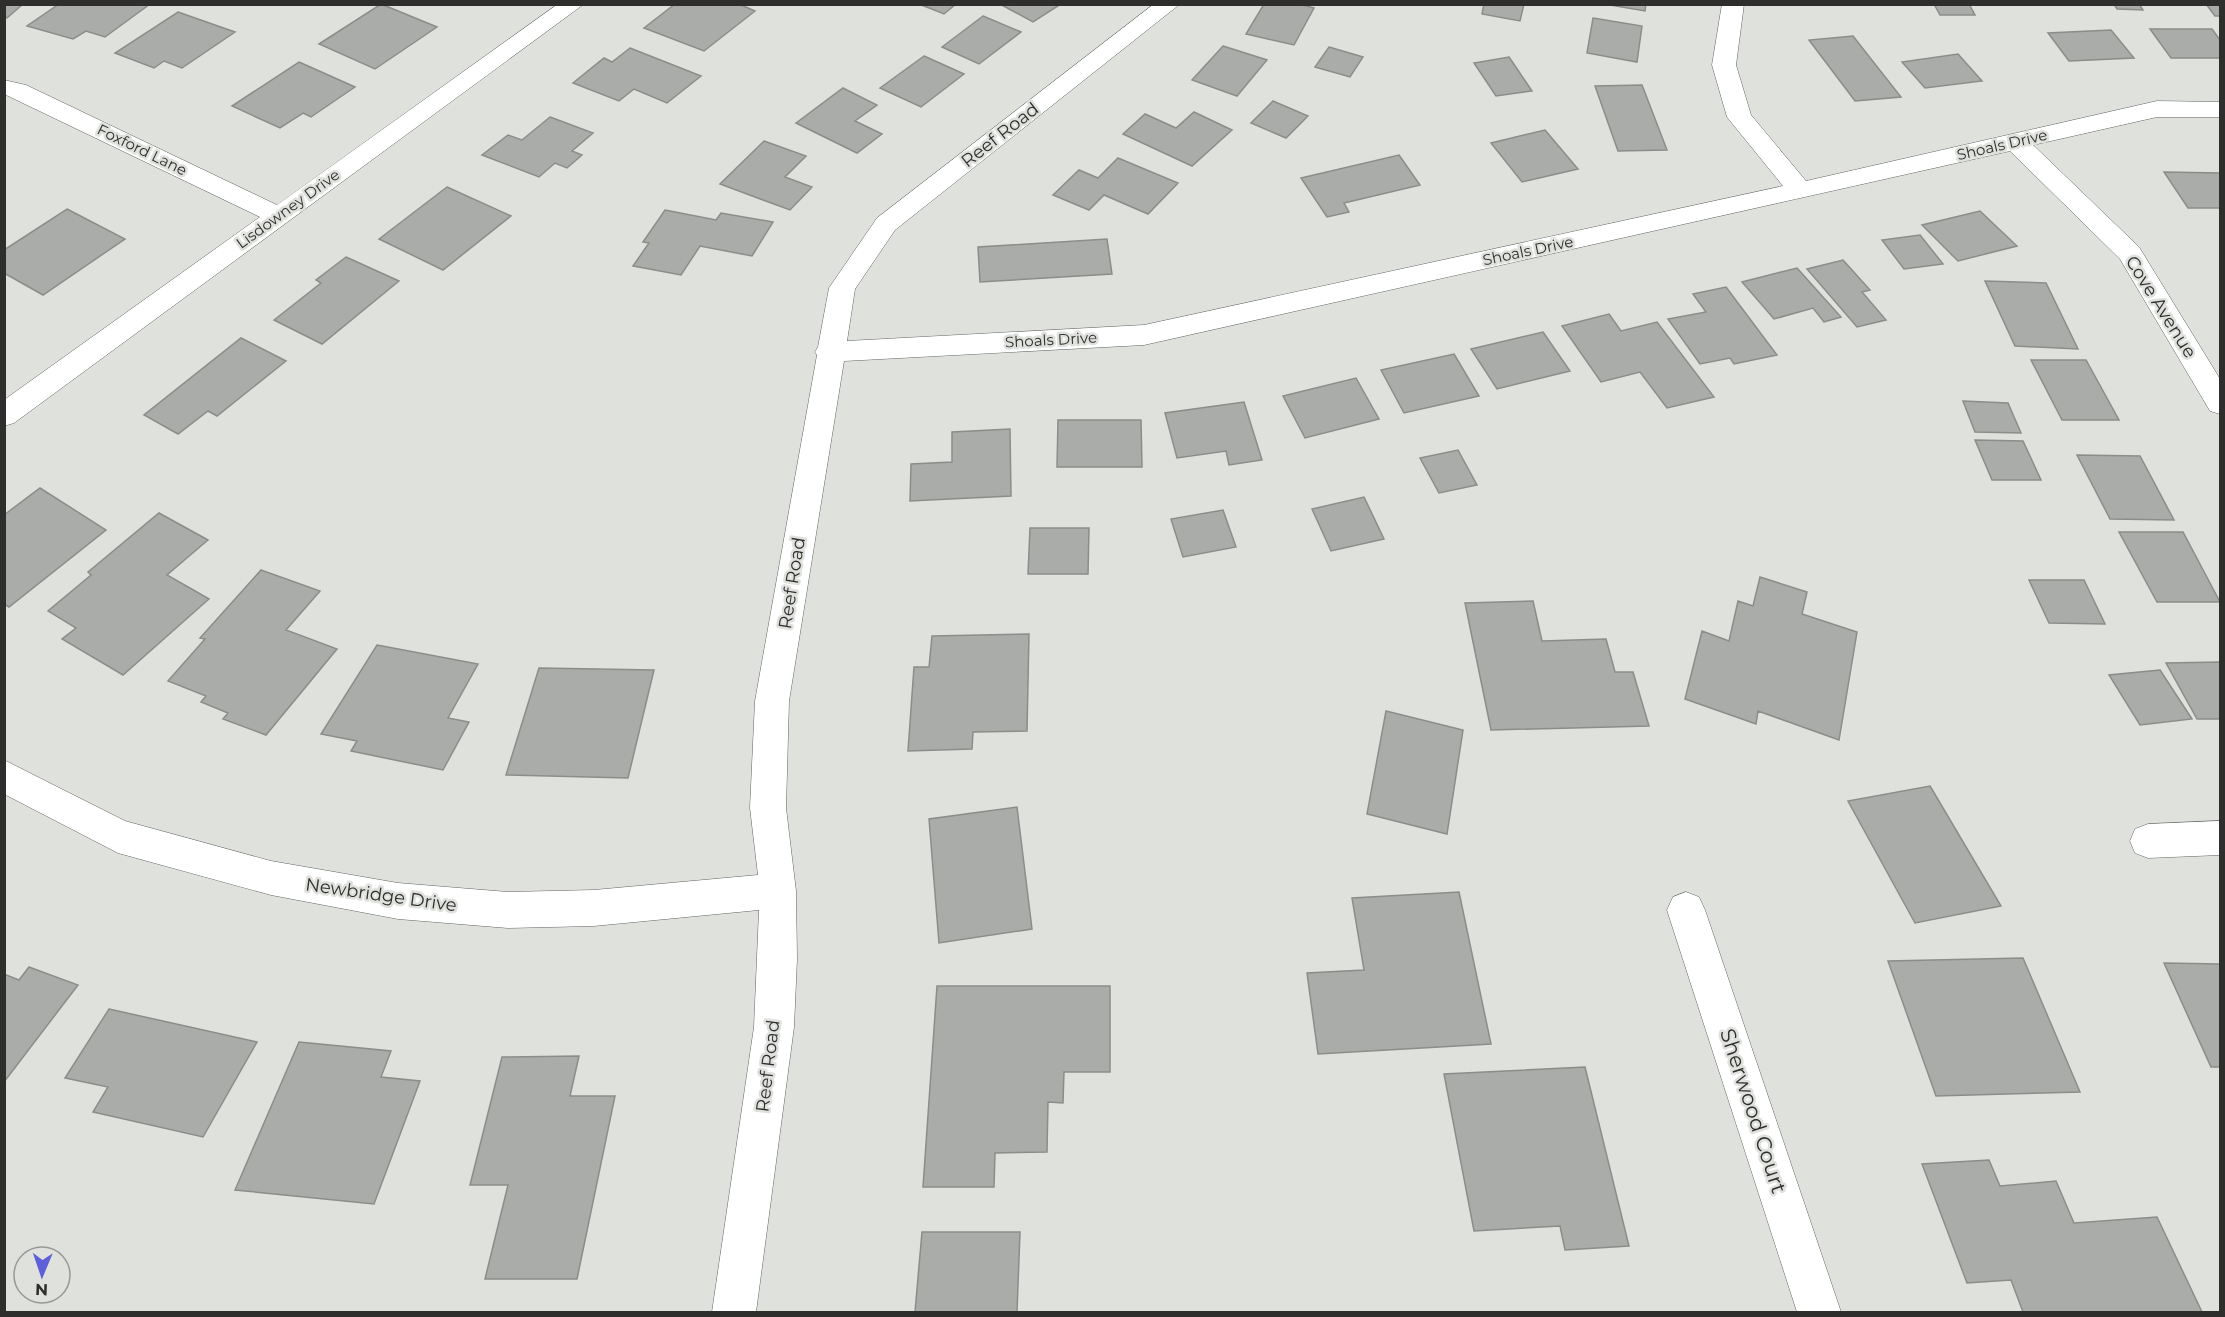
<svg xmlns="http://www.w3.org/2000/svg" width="2225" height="1317" font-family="Montserrat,sans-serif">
<rect width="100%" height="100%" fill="#dfe1dd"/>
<!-- building -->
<path fill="#aaaca9" stroke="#8c8d8a" stroke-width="1.5" d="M4,4H23L7,18L4,17Z
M59,4H150L105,37L86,31L73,39L27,26Z
M381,4L437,27L375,69L319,44Z
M675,4H739L755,11L704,51L644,28Z
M919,4H956L944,14Z
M1000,4H1061L1033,22Z
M1264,4H1299L1314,8L1294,45L1246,34Z
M1484,4H1524L1520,21L1482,14Z
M1604,4H1646L1645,11Z
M1934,4H1969L1975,15H1940Z
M2114,4H2139L2143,10L2117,9Z
M2206,4H2220V16H2215Z
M178,12L235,32L182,68L164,61L154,68L115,53Z
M983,16L1021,32L979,64L942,47Z
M1593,18L1642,26L1637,62L1587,53Z
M2150,29H2212L2220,40V58H2171Z
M2111,30L2134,58L2069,61L2048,33Z
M1853,36L1901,97L1855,101L1809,40Z
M1223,46L1267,60L1237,96L1192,80Z
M1329,47L1363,57L1350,77L1315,67Z
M630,48L701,76L667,103L634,89L619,101L573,83L604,58L612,62Z
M1958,54L1982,81L1925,88L1902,62Z
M924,56L964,74L921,107L880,88Z
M1509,57L1532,91L1496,96L1474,63Z
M299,62L355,87L311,117L303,113L280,128L232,106Z
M1642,85L1667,150L1618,151L1595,86Z
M843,88L877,105L855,121L882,134L857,153L796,123Z
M1273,101L1308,116L1286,138L1251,123Z
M1194,112L1232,130L1192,166L1123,134L1145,114L1176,128Z
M550,117L593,133L572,151L582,155L567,168L555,163L539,177L482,155L508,135L522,140Z
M1545,130L1578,169L1522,182L1491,143Z
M764,141L806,156L785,177L812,187L790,210L720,184Z
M1399,155L1420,185L1344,203L1349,212L1327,217L1301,178Z
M1118,158L1178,183L1148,214L1104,195L1089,210L1053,195L1079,170L1098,178Z
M2164,172L2220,173V208H2188Z
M447,187L511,216L443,270L379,239Z
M67,209L125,239L43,295L4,273V250Z
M665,210L716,220L721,213L773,222L752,256L700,246L681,275L633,266L649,243L643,242Z
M1980,211L2017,246L1958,261L1922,225Z
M1920,235L1943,264L1904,269L1882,240Z
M1107,239L1112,274L980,282L978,247Z
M346,257L399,281L322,344L274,320L321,283L316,280Z
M1843,260L1870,290L1862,292L1886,320L1857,327L1807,269Z
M1797,268L1841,317L1824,322L1813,308L1774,319L1742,282Z
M1985,281L2046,283L2078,349L2015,346Z
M1726,287L1777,355L1734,364L1730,358L1700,364L1668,319L1706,312L1693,294Z
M1609,314L1621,331L1657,322L1714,397L1667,408L1640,372L1601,382L1562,326Z
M1543,332L1570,371L1497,389L1471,349Z
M241,338L286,361L217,416L208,411L178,434L144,415Z
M1454,354L1479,396L1404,413L1381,370Z
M2031,360H2086L2119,420H2062Z
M1356,378L1379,419L1305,438L1283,396Z
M1963,401L2008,403L2021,433L1975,432Z
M1244,402L1262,460L1229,465L1226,451L1177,458L1165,413Z
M1058,420H1141L1142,467H1057Z
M1010,429L1011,496L910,501L911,464L952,462V432Z
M1975,440L2023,441L2041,480H1992Z
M1458,450L1477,485L1439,493L1420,458Z
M2077,455L2140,456L2174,520L2110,519Z
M40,488L106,530L9,607L4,604V515Z
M1364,497L1384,539L1331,551L1312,509Z
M1223,510L1236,547L1183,557L1171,519Z
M159,513L208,540L167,575L209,599L123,675L62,639L76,628L48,611L91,575L88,572Z
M1030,528H1089L1088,574H1028Z
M2119,532H2183L2220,602H2157Z
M261,570L320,591L286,630L337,649L266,735L223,719L228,713L201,702L206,696L168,681L205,639L200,638Z
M1760,577L1807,592L1802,614L1857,632L1839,740L1758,711L1756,724L1685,699L1702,631L1729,641L1738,601L1753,606Z
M2029,580H2084L2105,624L2049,623Z
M1533,601L1542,641L1606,639L1615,672H1633L1649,726L1491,730L1465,603Z
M1029,634L1027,731L973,732L972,749L908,751L914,667H929L932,636Z
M377,645L478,664L448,718L469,722L443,770L351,751L357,741L321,734Z
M2220,662V719H2197L2166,663Z
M539,668L654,670L628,778L506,775Z
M2160,670L2192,719L2140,725L2109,675Z
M1386,711L1463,730L1447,834L1367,814Z
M1930,786L2001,906L1915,923L1848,801Z
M1017,807L1032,929L939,943L929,819Z
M1459,892L1491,1044L1318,1054L1307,973L1364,970L1352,898Z
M2023,958L2080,1092L1936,1096L1888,961Z
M2164,963L2220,964V1067H2211Z
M29,967L78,985L4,1082V974L19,980Z
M937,986H1110V1072H1064L1063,1103L1048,1102L1047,1152L995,1153L994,1187H923Z
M109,1009L257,1042L203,1137L93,1112L108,1087L65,1078Z
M299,1042L391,1051L381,1077L420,1081L374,1204L235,1190Z
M579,1056L570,1096H615L577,1279H485L508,1185H470L502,1057Z
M1585,1067L1629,1246L1565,1250L1560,1226L1474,1231L1444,1074Z
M1989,1160L2000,1186L2056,1181L2074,1223L2157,1217L2202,1312H2023L2011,1280L1967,1283L1922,1164Z
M922,1232H1020L1017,1312H915Z"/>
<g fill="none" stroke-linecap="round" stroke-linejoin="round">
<!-- minor casing -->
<g stroke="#636561" stroke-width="1">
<path id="minor" d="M558,4H584L14,423L4,426V400L260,217L4,94V80L26,85L277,205Z
M1154,4H1180L895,230L855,289L847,341L1144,325L1783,186L1727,117L1712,65L1722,4H1744L1736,65L1751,115L1806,181L2157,101L2220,102V117H2157L2033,145L2139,247L2220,379V414L2210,411L2120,259L2010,151L1144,345L844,361L789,701L786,808L796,891L797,959L794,1027L756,1312H712L754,1027L759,910L594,926L508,928L398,919L271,895L118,853L4,794V760L125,821L271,861L398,883L508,892L594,890L758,875L750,808L755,701L817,355L815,352L818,347L829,288L877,218Z
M2220,821V855L2148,858L2135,853L2130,841L2135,829L2148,824Z
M1686,892L1699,897L1705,910L1841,1312H1797L1667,910L1673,897Z"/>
</g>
<!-- minor -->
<use href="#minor" fill="#fff" fill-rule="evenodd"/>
</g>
<g text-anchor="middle" stroke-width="5" stroke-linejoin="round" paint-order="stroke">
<!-- far-street labels -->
<g font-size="15" fill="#2e2e2d" stroke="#dfe1dd">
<text transform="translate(2002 145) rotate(-13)" y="5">Shoals Drive</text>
<text transform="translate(142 150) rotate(26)" y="5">Foxford Lane</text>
<text transform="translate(288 209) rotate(-36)" y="5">Lisdowney Drive</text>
<text transform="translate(1528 251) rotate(-12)" y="5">Shoals Drive</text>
<text transform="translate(1051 340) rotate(-3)" y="5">Shoals Drive</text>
</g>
<!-- street labels -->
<g font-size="18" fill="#2e2e2d" stroke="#dfe1dd">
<text transform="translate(1000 135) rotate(-38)" y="6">Reef Road</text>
<text transform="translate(2161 307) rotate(58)" y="6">Cove Avenue</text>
<text transform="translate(792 583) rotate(-81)" y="6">Reef Road</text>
<text transform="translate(381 895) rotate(8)" y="6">Newbridge Drive</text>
<text transform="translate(768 1066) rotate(-83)" y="6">Reef Road</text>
</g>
<!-- near-street labels -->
<g font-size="21" fill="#2e2e2d" stroke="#dfe1dd">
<text transform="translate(1753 1111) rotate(72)" y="7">Sherwood Court</text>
</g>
</g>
<!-- border -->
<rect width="2225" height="1317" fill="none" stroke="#2e2e2d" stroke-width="12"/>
<!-- north arrow -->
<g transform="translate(42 1275) rotate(182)"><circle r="28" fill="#dfe1dd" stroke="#989997" stroke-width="1.5"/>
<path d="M0-4.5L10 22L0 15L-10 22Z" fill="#5e60d8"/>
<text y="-9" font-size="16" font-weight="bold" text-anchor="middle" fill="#2e2e2d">N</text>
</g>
</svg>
